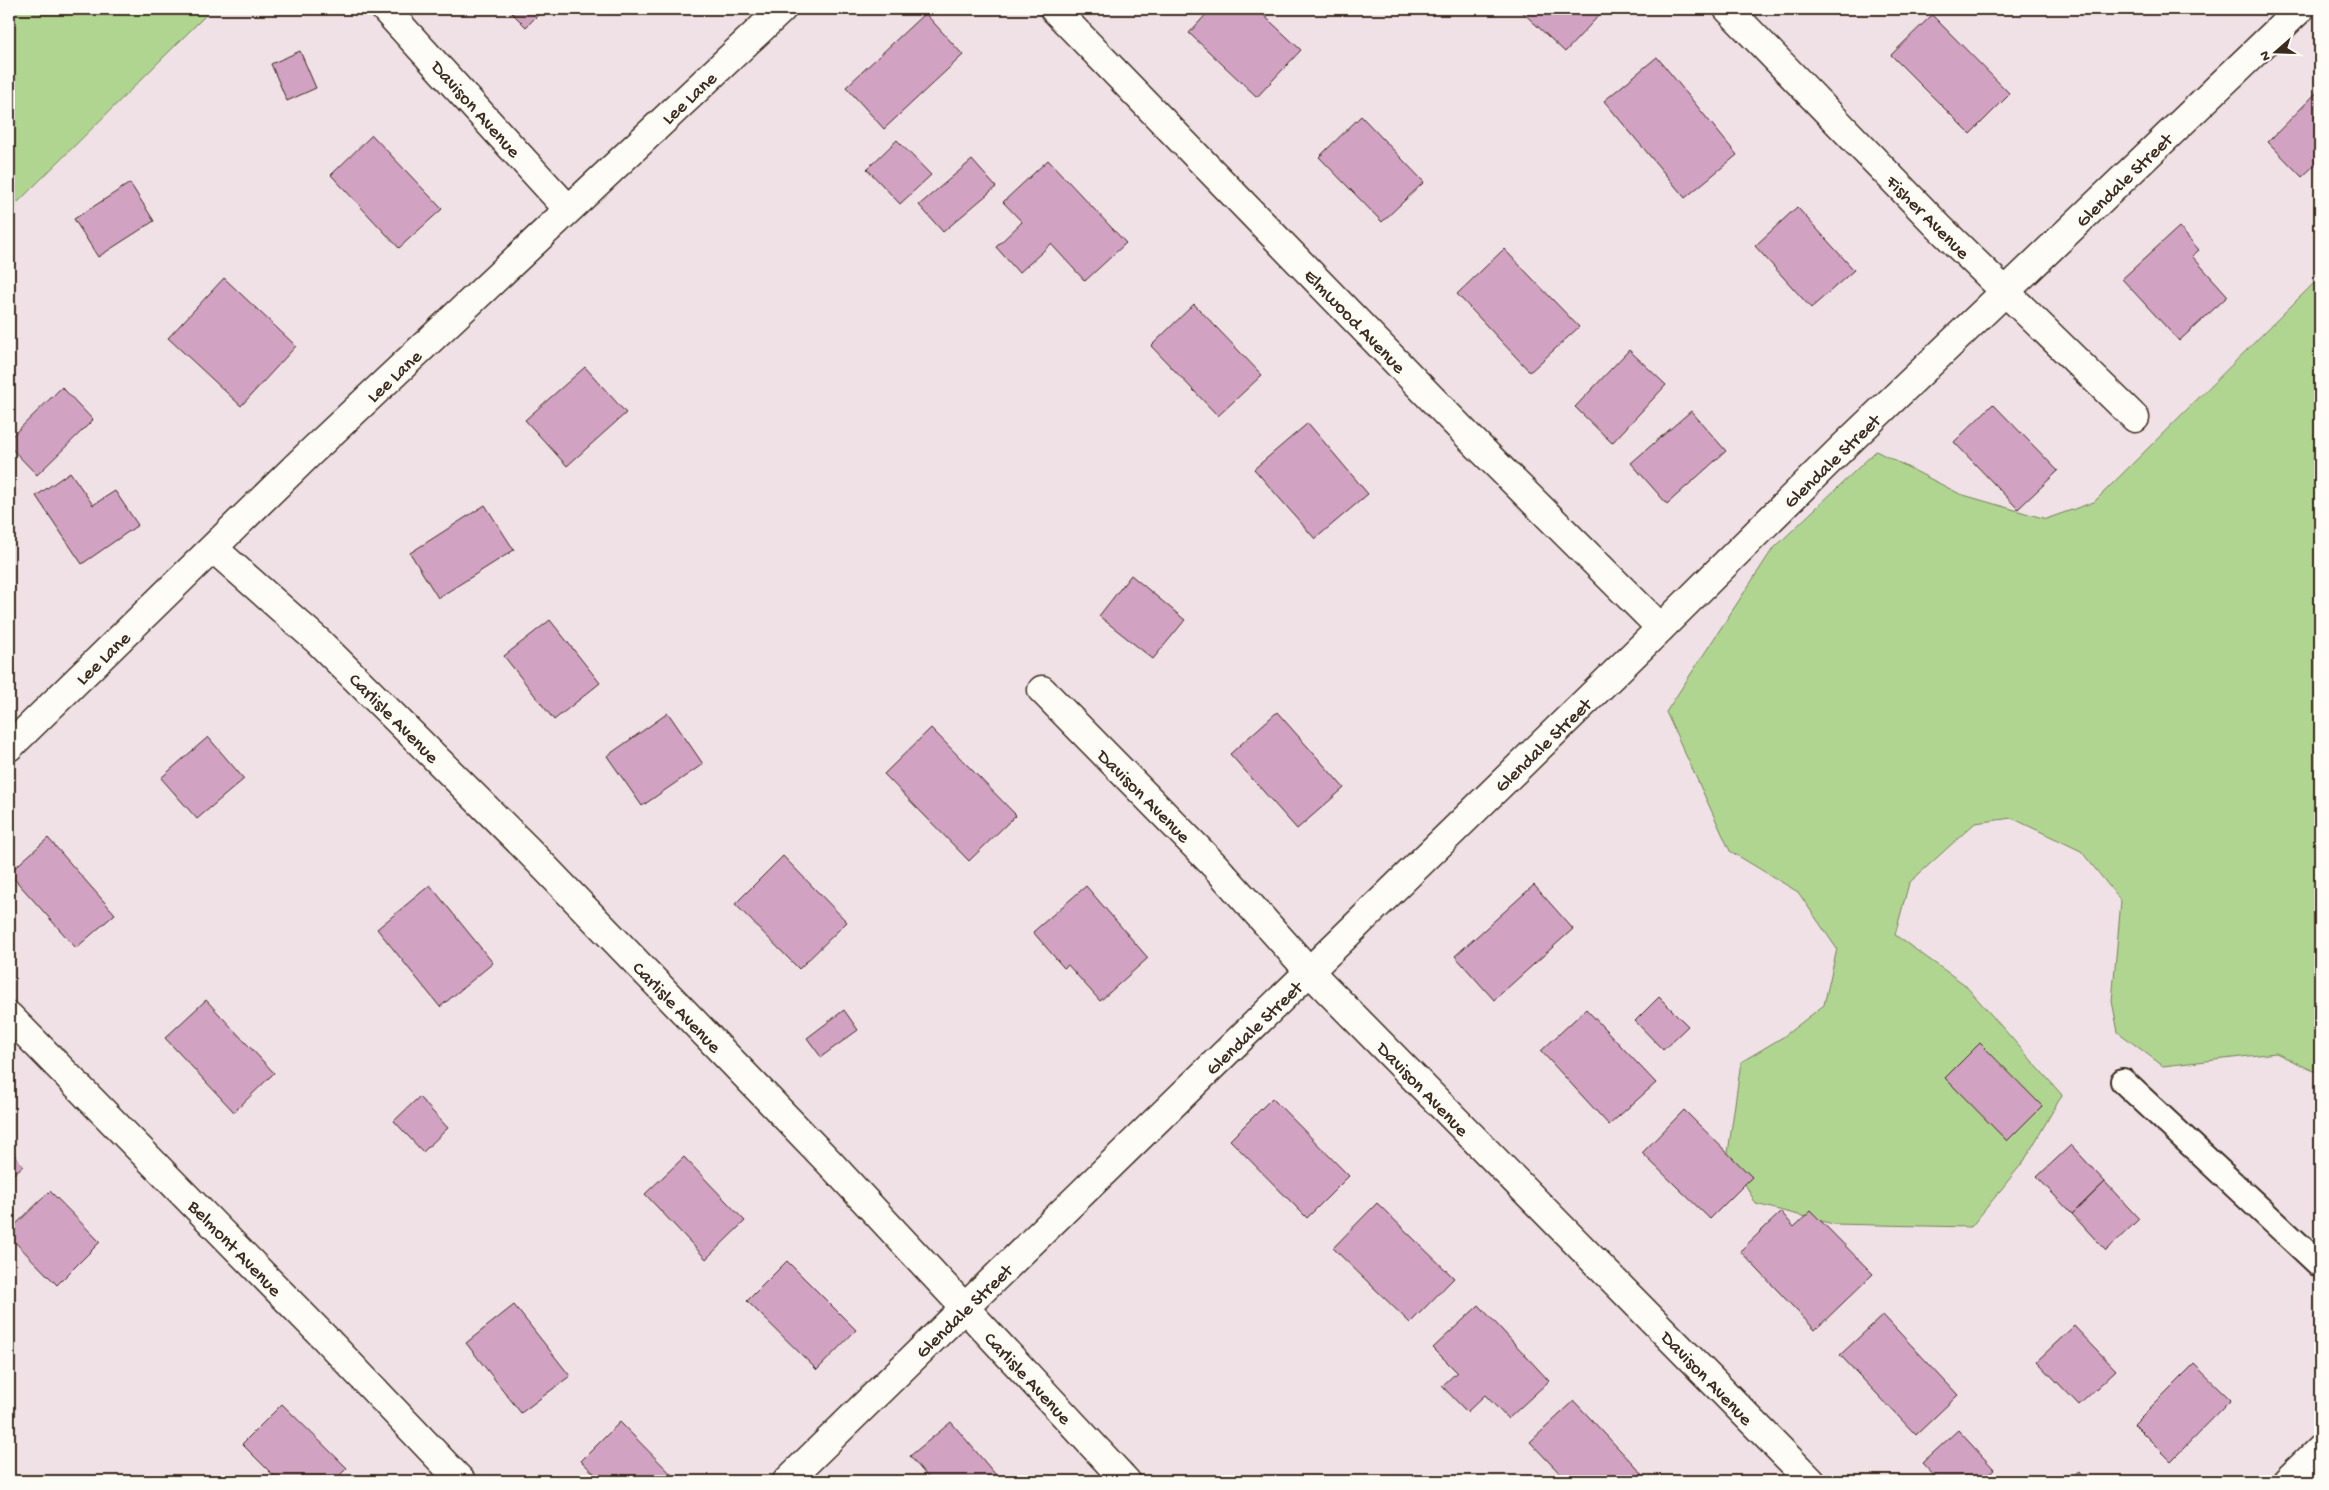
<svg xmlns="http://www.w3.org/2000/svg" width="2329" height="1490" font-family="'Gochi Hand',sans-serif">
<rect width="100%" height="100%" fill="#f0e1e7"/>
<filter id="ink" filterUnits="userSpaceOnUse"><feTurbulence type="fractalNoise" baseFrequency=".02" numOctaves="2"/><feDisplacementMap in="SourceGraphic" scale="10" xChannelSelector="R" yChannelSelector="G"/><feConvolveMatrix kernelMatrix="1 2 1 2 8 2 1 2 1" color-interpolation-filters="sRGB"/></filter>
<g filter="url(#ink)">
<!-- green -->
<path fill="#b0d591" stroke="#768058" d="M9,9H212L9,211Z
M2313,284L2320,288V1074L2276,1053L2163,1066L2118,1032L2112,1001L2121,901L2081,851L2012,818L1975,823L1909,883L1895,935L1964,984L2062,1095L2024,1161L1971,1227L1833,1224L1756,1204L1728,1153L1741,1062L1783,1037L1824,1005L1837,949L1798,892L1730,851L1666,712L1772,550L1876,451L1960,494L2046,519L2094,502Z"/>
<!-- building -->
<path fill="#d1a2c1" stroke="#3b2a1e" d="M508,9H544L526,27Z
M1211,9H1257L1301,50L1257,97L1189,33Z
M1519,9H1601L1603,11L1565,52Z
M925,13L963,55L884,129L846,87Z
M1932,15L2010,94L1970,134L1891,55Z
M300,51L316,88L287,101L271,64Z
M1657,57L1737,155L1685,198L1604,101Z
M2320,89V160L2302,177L2268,142Z
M1361,116L1424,182L1382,222L1319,157Z
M372,135L442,209L399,248L331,175Z
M897,140L931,175L900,204L867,169Z
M972,160L996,187L943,232L919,205Z
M1048,160L1126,243L1085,281L1051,244L1019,273L996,247L1022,222L1003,202Z
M130,183L154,221L98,257L74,219Z
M1797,207L1854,270L1811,308L1755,246Z
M2179,227L2199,250L2192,256L2228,296L2179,341L2122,279Z
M1504,249L1579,327L1530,372L1457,294Z
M224,278L296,346L241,406L168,338Z
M1194,304L1262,375L1218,416L1151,346Z
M1629,350L1666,385L1612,443L1575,407Z
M585,367L626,413L567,466L525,420Z
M62,387L93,420L37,475L9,446V439Z
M1993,404L2058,471L2018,509L1954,442Z
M1691,411L1726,451L1667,504L1631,463Z
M1308,423L1368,494L1315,539L1254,469Z
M70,472L93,505L115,491L138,525L82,564L36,496Z
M485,505L514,550L438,598L410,553Z
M1131,575L1185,620L1153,659L1099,616Z
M550,620L600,683L554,720L504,656Z
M1277,712L1344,788L1297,829L1230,754Z
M668,713L703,764L642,806L607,756Z
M931,728L1016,815L969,861L884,774Z
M208,737L244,779L197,819L161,778Z
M48,838L115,914L76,948L9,873Z
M783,856L847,922L799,969L735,904Z
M430,885L493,963L440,1007L377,929Z
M1534,885L1573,929L1494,1000L1455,956Z
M1086,886L1148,958L1100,1001L1068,965L1064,968L1033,932Z
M1659,997L1688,1026L1663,1050L1635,1021Z
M206,1000L274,1073L234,1112L165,1038Z
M1586,1009L1656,1083L1609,1125L1541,1051Z
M844,1010L858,1030L821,1057L807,1038Z
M1980,1043L2042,1106L2007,1141L1945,1078Z
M419,1097L448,1128L423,1152L394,1121Z
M1272,1098L1349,1176L1307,1218L1230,1140Z
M1684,1110L1752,1177L1710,1219L1642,1153Z
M2071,1145L2105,1182L2072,1214L2037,1177Z
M9,1148L23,1166L9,1178Z
M684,1157L745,1221L706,1259L645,1194Z
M2105,1182L2139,1219L2106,1251L2072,1214Z
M50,1191L100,1242L57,1285L9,1236V1231Z
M1377,1203L1454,1278L1410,1323L1333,1248Z
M1811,1211L1873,1274L1815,1330L1740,1251L1781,1212L1794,1227Z
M787,1261L856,1330L817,1370L747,1301Z
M514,1305L570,1376L521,1413L466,1343Z
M1479,1305L1549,1381L1508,1419L1485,1395L1467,1412L1442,1386L1457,1372L1433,1348Z
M1883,1315L1958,1395L1916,1435L1840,1355Z
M2074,1326L2116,1370L2079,1405L2037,1361Z
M2194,1364L2231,1400L2171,1461L2134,1424Z
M1574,1401L1649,1481H1567L1530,1442Z
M282,1404L347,1468L334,1481H279L242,1444Z
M620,1422L678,1481H602L581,1461Z
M951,1422L1001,1481H931L910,1456Z
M1958,1430L1994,1469L1980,1481H1939L1922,1463Z
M2079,1472L2086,1481H2067Z"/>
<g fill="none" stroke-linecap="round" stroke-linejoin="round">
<!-- service casing -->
<g stroke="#3b2a1e" stroke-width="28">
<path id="service" d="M2123,1081L2320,1265"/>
</g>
<!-- minor casing -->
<g stroke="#3b2a1e" stroke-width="31">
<path id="minor" d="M385,9L568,209
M1054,9L1470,438L1661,628
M1728,9L1939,227L2135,418
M213,548L318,641L528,850L829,1162L1126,1481
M1042,690L1215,866L1309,971L1811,1481
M9,747L311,452L782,9
M9,1016L324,1337L461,1481
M787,1481L1661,628L1841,449L2300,9
M2287,1481L2320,1449"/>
</g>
<!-- service -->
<use href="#service" stroke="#fdfcf7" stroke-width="24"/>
<!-- minor -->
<use href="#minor" stroke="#fdfcf7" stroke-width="28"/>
</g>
</g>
<g text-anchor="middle" stroke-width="4" stroke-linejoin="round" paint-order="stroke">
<!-- street labels -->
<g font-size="19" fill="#3b2a1e" stroke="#fdfcf7">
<text transform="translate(688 97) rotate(-43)" y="7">Lee Lane</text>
<text transform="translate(477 108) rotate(48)" y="7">Davison Avenue</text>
<text transform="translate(2123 179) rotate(-44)" y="7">Glendale Street</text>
<text transform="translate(1929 216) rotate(45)" y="7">Fisher Avenue</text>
<text transform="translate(1356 320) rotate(46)" y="7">Elmwood Avenue</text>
<text transform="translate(393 375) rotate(-43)" y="7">Lee Lane</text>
<text transform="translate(1831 460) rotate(-44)" y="7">Glendale Street</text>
<text transform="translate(102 657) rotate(-44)" y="7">Lee Lane</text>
<text transform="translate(395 717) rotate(45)" y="7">Carlisle Avenue</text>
<text transform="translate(1542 744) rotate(-44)" y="7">Glendale Street</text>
<text transform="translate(1145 795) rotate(45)" y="7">Davison Avenue</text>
<text transform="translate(678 1006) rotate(46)" y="7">Carlisle Avenue</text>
<text transform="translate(1253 1027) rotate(-44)" y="7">Glendale Street</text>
<text transform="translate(1424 1088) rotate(46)" y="7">Davison Avenue</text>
<text transform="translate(236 1247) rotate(46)" y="7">Belmont Avenue</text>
<text transform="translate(963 1310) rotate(-44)" y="7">Glendale Street</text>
<text transform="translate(1029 1377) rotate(47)" y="7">Carlisle Avenue</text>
<text transform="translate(1708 1377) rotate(46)" y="7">Davison Avenue</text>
</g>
</g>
<!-- margin -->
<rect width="2329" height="1490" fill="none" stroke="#fdfcf7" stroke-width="30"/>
<rect x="15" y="15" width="2299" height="1460" fill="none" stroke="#3b2a1e" stroke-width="2" filter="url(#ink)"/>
<!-- north arrow -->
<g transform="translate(2276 52) rotate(250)" stroke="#fdfcf7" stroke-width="4" paint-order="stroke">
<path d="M0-4L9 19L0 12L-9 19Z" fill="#3b2a1e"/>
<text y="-8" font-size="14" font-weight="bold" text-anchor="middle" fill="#3b2a1e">N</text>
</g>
</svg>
